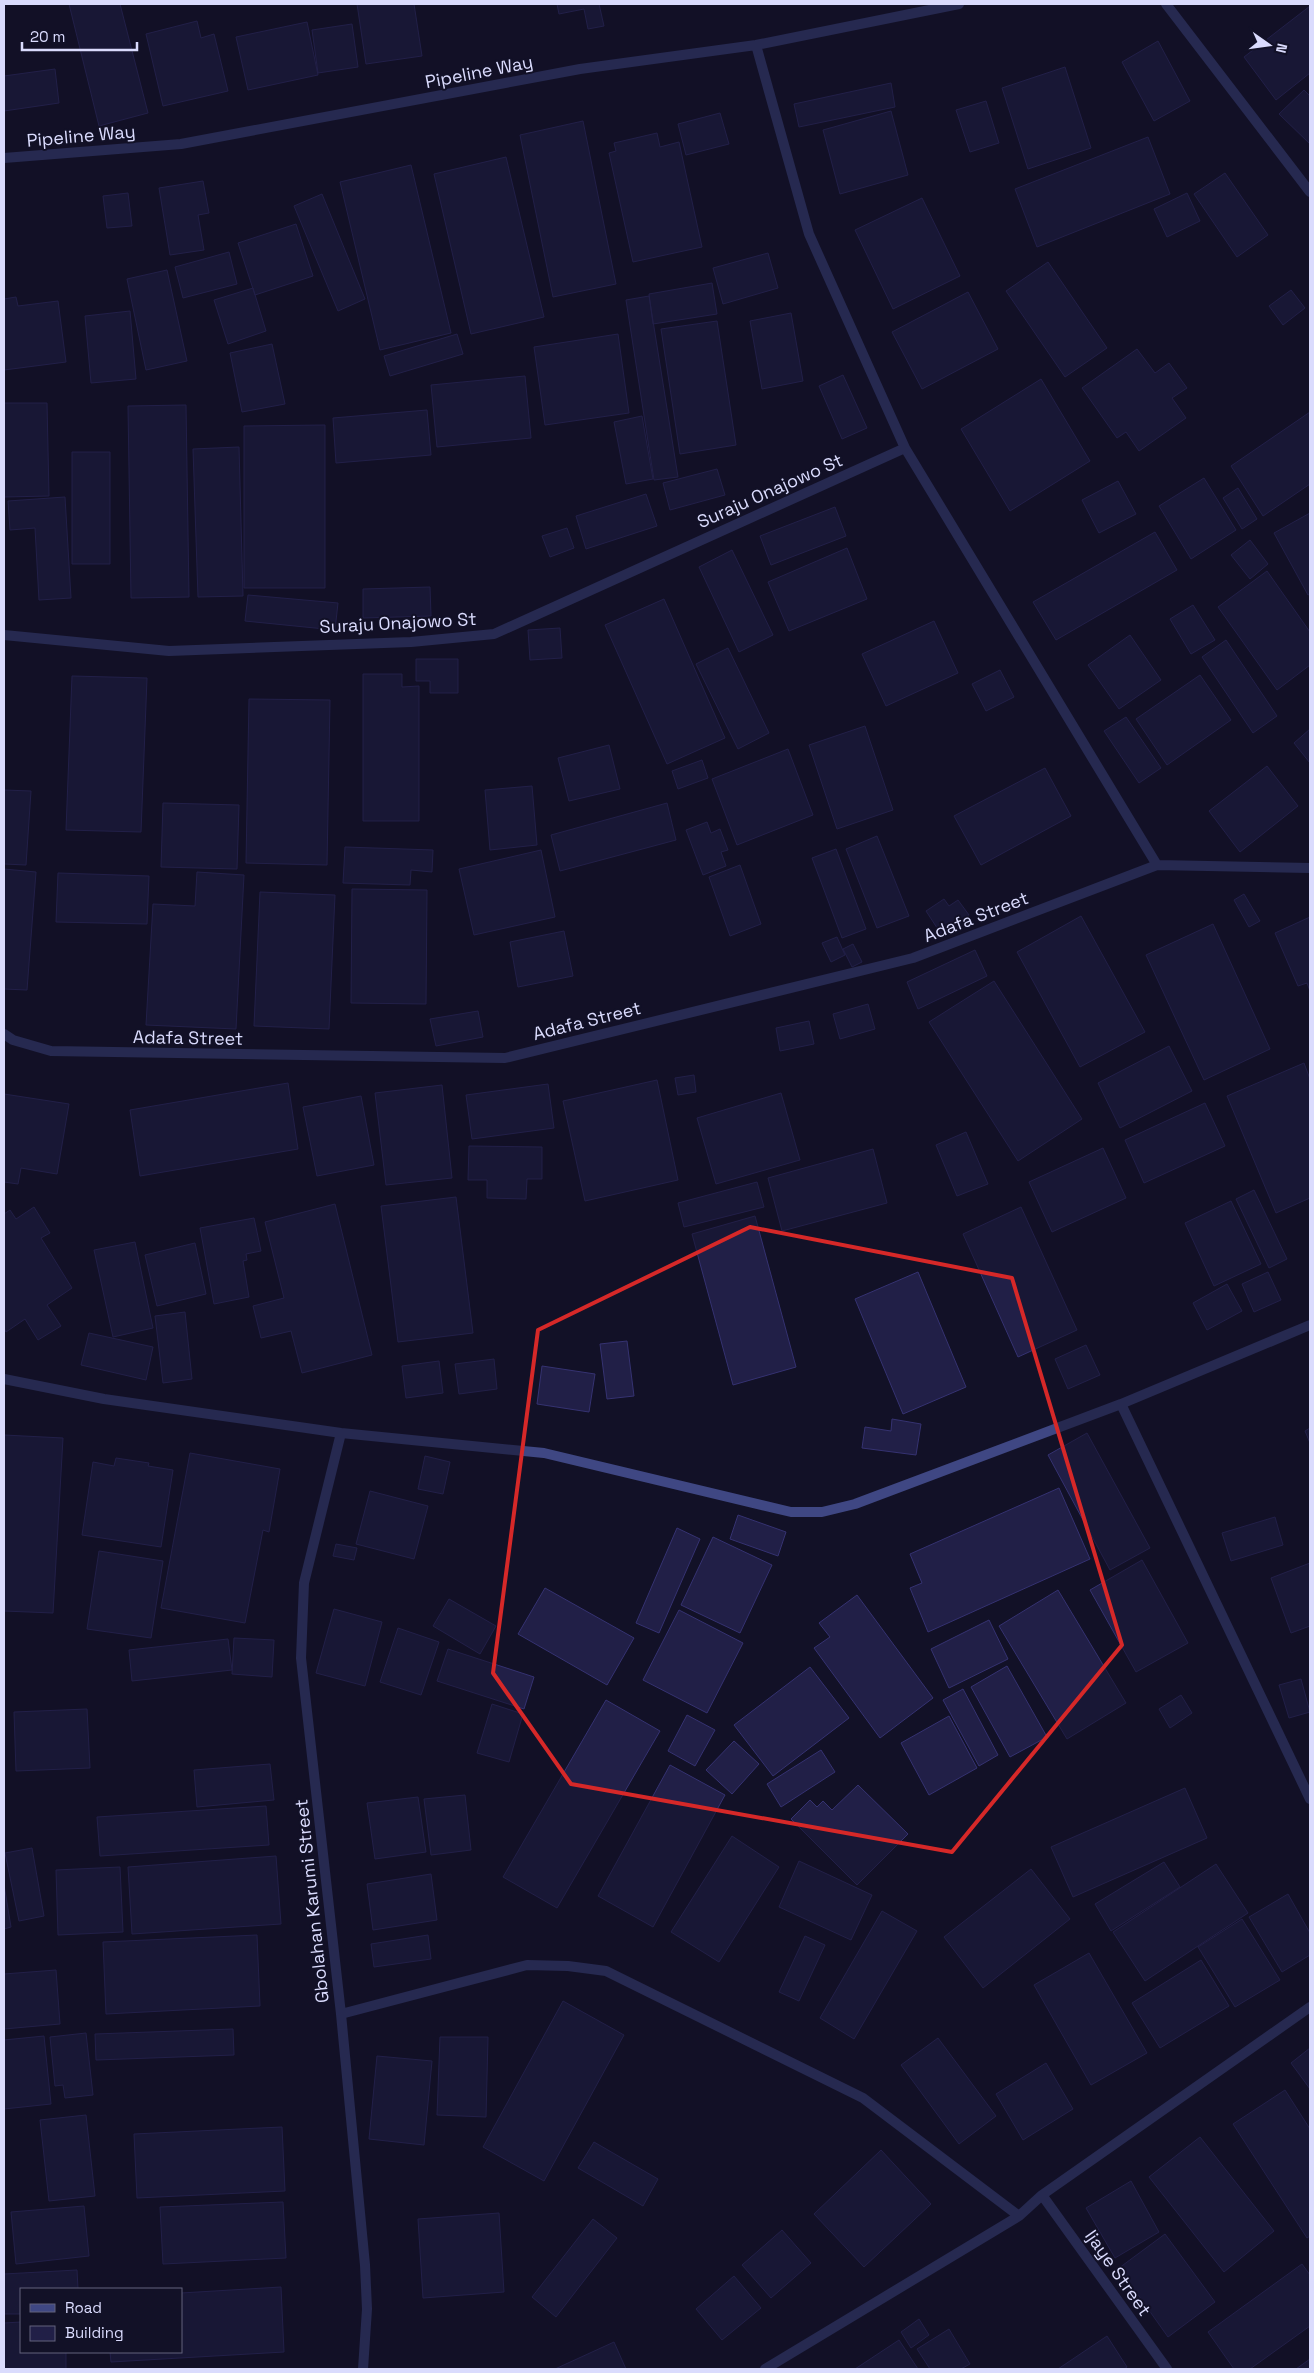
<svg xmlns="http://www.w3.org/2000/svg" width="1314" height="2373" font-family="'Space Grotesk',sans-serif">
<rect width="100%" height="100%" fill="#121127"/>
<!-- building -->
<path fill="#211f47" stroke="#353271" d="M69,4H120L148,113L99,126Z
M357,4H414L422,56L366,64Z
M557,4H599L604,26L588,29L584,9L559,14Z
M1310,6V73L1276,100L1244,57Z
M197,21L201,38L214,34L228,91L163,106L146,34Z
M307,22L318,75L248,90L236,37Z
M352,24L358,67L318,73L312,30Z
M1158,41L1190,101L1154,121L1122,62Z
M1065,67L1091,148L1028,169L1002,88Z
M55,69L59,103L4,111V76Z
M891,83L895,107L799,127L794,104Z
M1304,90L1310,96V144L1279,114Z
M986,101L999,143L970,152L956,110Z
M891,111L908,175L840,194L823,130Z
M720,113L729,144L686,155L678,124Z
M583,121L616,284L553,297L520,135Z
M657,133L660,147L679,142L702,247L633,262L609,153L616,151L614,143Z
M1148,137L1170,194L1037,247L1015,189Z
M506,157L544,317L471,334L434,174Z
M411,165L451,333L380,350L340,182Z
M1225,173L1268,235L1237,257L1194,194Z
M203,181L209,213L198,215L204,250L170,255L159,188Z
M128,193L132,226L107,228L103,196Z
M1187,193L1200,221L1167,237L1154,209Z
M322,194L365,299L338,311L294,206Z
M922,198L960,276L893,309L855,230Z
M296,224L313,276L255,295L238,243Z
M229,252L237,284L183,298L175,267Z
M768,253L778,288L723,304L713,268Z
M1048,262L1107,348L1065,377L1006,291Z
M167,270L187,361L146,370L127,279Z
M712,283L717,314L653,324L649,294Z
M253,288L266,331L228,344L214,300Z
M1291,290L1305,308L1283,325L1269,306Z
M968,292L998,349L922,389L892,332Z
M649,296L678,477L654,480L626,300Z
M16,297L18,306L58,301L66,362L4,370V299Z
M130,311L136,379L91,383L85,316Z
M791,313L803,381L762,389L750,321Z
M717,321L736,445L680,454L661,329Z
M457,334L463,354L390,376L384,356Z
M618,334L629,413L545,425L534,347Z
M272,344L285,404L242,412L230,353Z
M1137,349L1155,373L1169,363L1187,388L1172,398L1186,418L1139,451L1126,432L1117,438L1082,388Z
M843,375L867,428L842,439L819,386Z
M525,376L531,438L437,447L431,385Z
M1041,379L1090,461L1010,511L961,429Z
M4,403H47L49,496L4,497Z
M186,405L189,597L131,598L128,406Z
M427,410L431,455L336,463L333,418Z
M1310,412V484L1263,516L1231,466Z
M642,416L653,479L626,484L614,422Z
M325,425V588H244V426Z
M239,447L243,596L198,597L193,449Z
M72,452H110V564H72Z
M717,469L725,495L670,510L663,483Z
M1204,478L1236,530L1191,559L1159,506Z
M1118,481L1136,514L1099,533L1082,500Z
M1238,488L1257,519L1242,529L1223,498Z
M646,494L657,526L586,549L576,516Z
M65,497L71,598L39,600L35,528L10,530L8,501Z
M835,507L846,536L771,565L760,536Z
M1310,513V594L1308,595L1274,533Z
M567,528L574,548L550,557L542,536Z
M1155,532L1177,570L1056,640L1033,602Z
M1250,540L1268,564L1250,579L1231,555Z
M847,548L867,599L789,631L768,582Z
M732,550L773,635L739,652L699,567Z
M1267,571L1310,632V665L1277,690L1218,607Z
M430,587L431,616L363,618V589Z
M248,595L338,603L335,630L245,621Z
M664,599L725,738L667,764L605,625Z
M1193,605L1215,640L1191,654L1170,619Z
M934,621L958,673L886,706L862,654Z
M560,628L562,658L530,660L528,630Z
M1130,635L1161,680L1119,709L1088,665Z
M1226,640L1277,716L1253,733L1202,657Z
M728,648L769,733L738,749L696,664Z
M416,659H458V693H430V681H416Z
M1000,670L1014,697L986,711L972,684Z
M363,674H402V687L419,686V821H363Z
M1200,675L1231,720L1167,765L1136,719Z
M72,676L147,678L141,832L66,830Z
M249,699L330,700L327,865L246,863Z
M1126,717L1161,768L1139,783L1104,731Z
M865,726L893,810L837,829L809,745Z
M1310,729V763L1294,743Z
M609,745L620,789L569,801L558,758Z
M788,749L813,815L737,845L712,779Z
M702,760L708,778L678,789L672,771Z
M1267,766L1298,806L1240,852L1209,811Z
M1045,768L1071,816L981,865L954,816Z
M532,786L537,845L490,850L485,790Z
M4,790L31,791L26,865L4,864Z
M163,803L239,805L237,869L161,867Z
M667,803L676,840L560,871L551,835Z
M707,822L711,833L720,829L728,850L721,852L726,866L703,875L686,830Z
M877,836L909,916L877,928L846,849Z
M345,847L433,850L432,872L411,870L410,885L343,883Z
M836,849L866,929L842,938L812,858Z
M541,850L555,917L474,935L459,869Z
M740,865L761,924L730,936L709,877Z
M4,869L36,872L27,990L4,989Z
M197,872L244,875L236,1029L146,1025L153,904L195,906Z
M58,873L149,876L147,924L56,922Z
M352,889L427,890L426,1004L351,1003Z
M260,892L335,895L329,1029L254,1026Z
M1244,894L1260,921L1249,927L1234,900Z
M944,899L949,906L958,900L969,915L941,934L926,911Z
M1081,916L1145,1032L1080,1067L1017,952Z
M1310,917V991L1307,983L1298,986L1275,933Z
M1213,924L1270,1049L1204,1080L1146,955Z
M564,931L573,976L518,987L510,942Z
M837,937L845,955L831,962L822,943Z
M853,944L862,962L852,967L843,949Z
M975,950L987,976L918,1009L907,982Z
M994,981L1082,1119L1018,1161L929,1022Z
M868,1004L875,1029L840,1039L833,1014Z
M478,1011L483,1037L436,1046L430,1019Z
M809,1021L814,1044L780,1051L776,1028Z
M1169,1046L1192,1091L1120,1128L1098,1083Z
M1304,1063L1310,1079V1198L1276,1213L1227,1096Z
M694,1075L696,1092L678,1095L675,1078Z
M657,1080L678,1180L585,1201L563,1101Z
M288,1083L298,1149L140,1176L130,1110Z
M548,1084L554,1128L472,1139L466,1095Z
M442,1085L452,1178L386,1185L375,1093Z
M781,1093L800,1160L716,1184L697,1118Z
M4,1094L69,1104L57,1174L21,1168L18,1184L4,1182Z
M361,1096L374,1165L317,1176L303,1107Z
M1205,1103L1225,1146L1144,1183L1125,1140Z
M966,1132L988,1184L957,1196L936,1145Z
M469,1146L542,1147V1179H527L526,1199L487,1198V1180H468Z
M1103,1148L1126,1198L1052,1232L1029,1182Z
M873,1149L887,1203L782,1231L768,1178Z
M757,1182L764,1207L684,1227L678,1203Z
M1254,1190L1287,1259L1269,1268L1236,1199Z
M456,1197L473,1333L398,1342L381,1206Z
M1231,1201L1261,1264L1214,1286L1185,1223Z
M335,1204L372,1355L302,1373L291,1331L261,1338L253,1306L284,1298L265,1222Z
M34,1207L50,1233L41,1238L72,1288L47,1305L61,1326L38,1340L25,1319L6,1332L4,1328V1214L10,1210L16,1219Z
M1021,1207L1077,1330L1018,1357L963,1234Z
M755,1216L796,1367L733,1385L692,1234Z
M254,1218L261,1251L246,1254L247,1260L243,1261L249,1297L214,1304L200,1228Z
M135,1242L153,1328L113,1337L94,1250Z
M195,1243L206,1294L157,1306L145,1255Z
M918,1272L966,1387L903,1414L855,1299Z
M1268,1272L1281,1300L1254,1312L1242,1284Z
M1227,1284L1242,1311L1207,1330L1193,1303Z
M185,1312L192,1379L163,1383L155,1316Z
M89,1333L153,1347L146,1380L81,1365Z
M627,1341L634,1396L607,1399L600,1344Z
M1086,1345L1100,1375L1068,1389L1055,1359Z
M494,1359L497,1389L459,1394L455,1364Z
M439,1361L443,1393L406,1398L402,1366Z
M542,1366L595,1374L589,1412L537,1404Z
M892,1419L921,1424L916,1455L862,1448L865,1427L891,1431Z
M1310,1428V1443L1305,1431Z
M1087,1433L1150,1548L1110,1570L1048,1455Z
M4,1435L63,1438L53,1613L4,1611Z
M190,1453L280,1469L269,1532L263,1530L245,1623L161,1608Z
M425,1456L450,1462L443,1494L418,1489Z
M116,1458L149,1463L148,1466L173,1470L161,1547L82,1535L93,1462L114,1466Z
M1059,1488L1090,1559L928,1632L910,1588L922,1583L910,1554Z
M370,1491L428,1506L414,1559L356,1544Z
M738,1515L786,1532L778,1556L730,1539Z
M1275,1517L1283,1545L1231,1561L1222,1533Z
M677,1528L700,1539L659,1633L636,1623Z
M713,1537L772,1565L740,1633L681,1605Z
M336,1544L357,1548L354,1560L333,1556Z
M99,1551L163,1561L151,1638L87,1629Z
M1142,1560L1188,1643L1136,1672L1090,1590Z
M1310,1563V1626L1291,1633L1271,1578Z
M545,1588L634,1638L607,1685L518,1634Z
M1058,1590L1126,1703L1067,1739L999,1626Z
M857,1595L933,1698L880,1738L814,1648L830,1637L819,1623Z
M449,1599L496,1626L480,1654L433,1626Z
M334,1609L382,1622L365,1686L316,1673Z
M679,1610L743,1643L707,1713L643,1680Z
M989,1620L1008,1659L949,1688L931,1649Z
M398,1628L439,1642L421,1695L380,1682Z
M234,1638L274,1640L272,1677L232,1674Z
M228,1639L232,1670L132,1681L129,1650Z
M448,1649L534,1677L524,1709L437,1681Z
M1007,1666L1047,1737L1010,1757L971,1687Z
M810,1667L849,1718L773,1776L734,1725Z
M1301,1679L1310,1712L1289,1718L1279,1685Z
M963,1689L998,1755L979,1766L943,1700Z
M1181,1695L1192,1713L1170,1728L1159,1709Z
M606,1700L660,1731L557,1908L503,1877Z
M492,1704L523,1714L509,1762L477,1753Z
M87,1709L90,1768L16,1771L14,1712Z
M687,1715L715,1730L695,1766L668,1751Z
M949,1716L977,1768L929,1795L901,1743Z
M734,1741L759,1764L732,1794L706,1770Z
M821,1750L835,1772L781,1807L767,1784Z
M270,1764L274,1800L197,1807L194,1770Z
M670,1765L725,1795L653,1927L598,1896Z
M858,1785L908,1834L857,1885L791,1819L810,1800L817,1807L823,1801L832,1810Z
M1185,1788L1207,1838L1073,1897L1051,1847Z
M465,1795L471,1850L431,1855L424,1799Z
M418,1797L426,1852L375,1859L367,1803Z
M266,1806L269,1845L100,1856L97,1817Z
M732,1836L779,1867L719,1962L671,1932Z
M32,1848L44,1916L19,1921L5,1853Z
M276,1856L281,1924L132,1934L128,1867Z
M799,1861L872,1895L851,1940L779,1907Z
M1164,1862L1180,1887L1111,1931L1095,1904Z
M1216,1864L1248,1913L1145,1981L1113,1932Z
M120,1867L123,1932L58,1935L56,1870Z
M1031,1869L1070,1919L983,1988L944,1937Z
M431,1874L437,1920L373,1930L367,1884Z
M4,1885L11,1927L4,1929Z
M1288,1894L1310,1933V1955L1282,1972L1249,1917Z
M882,1911L917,1931L854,2039L820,2018Z
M1242,1919L1280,1980L1235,2007L1198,1947Z
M257,1935L260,2006L106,2014L103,1942Z
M428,1935L431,1959L374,1967L371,1944Z
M805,1936L825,1945L799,2001L779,1992Z
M1089,1953L1147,2053L1091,2085L1034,1985Z
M1201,1960L1229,2006L1160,2048L1132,2003Z
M56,1970L60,2024L4,2029V1974Z
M563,2001L624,2035L544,2181L483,2147Z
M233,2029L234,2055L96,2060L95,2034Z
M86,2033L93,2095L65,2098L63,2085L55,2086L50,2037Z
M44,2036L51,2104L4,2109V2040Z
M440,2037H488L486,2117L437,2115Z
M938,2038L996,2116L959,2144L901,2065Z
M1310,2048V2089L1291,2063Z
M377,2056L432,2061L424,2145L369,2139Z
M1046,2063L1073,2109L1023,2140L996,2094Z
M1285,2090L1310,2129V2236L1307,2238L1233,2124Z
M86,2115L95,2196L49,2201L40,2120Z
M282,2127L285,2191L137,2198L134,2134Z
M1200,2137L1274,2231L1224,2272L1149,2177Z
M594,2142L658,2179L643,2206L578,2168Z
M881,2150L931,2204L864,2267L814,2214Z
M1131,2181L1159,2232L1115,2258L1086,2208Z
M283,2202L286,2258L163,2264L160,2207Z
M84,2206L89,2256L16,2264L11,2212Z
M499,2213L504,2292L423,2298L418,2219Z
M593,2219L617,2238L556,2317L532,2297Z
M782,2230L811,2263L771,2298L742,2265Z
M1165,2234L1215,2302L1168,2337L1119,2268Z
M1302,2264L1310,2275V2326L1250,2369H1234L1208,2332Z
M77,2270L78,2289H21V2314H4V2274Z
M734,2276L761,2308L722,2340L696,2309Z
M281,2287L284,2352L111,2362L110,2352H181V2293Z
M919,2319L929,2335L911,2348L901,2332Z
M21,2322V2352H66V2369H4V2323Z
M949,2329L970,2364L961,2369H930L917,2349Z
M1107,2336L1127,2367L1124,2369H1058Z
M899,2340L918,2369H855Z
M614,2342L626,2369H555Z
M1310,2359V2369H1296Z"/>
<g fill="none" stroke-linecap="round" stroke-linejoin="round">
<!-- minor -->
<path stroke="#3f4783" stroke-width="10" d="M1166,4L1310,192
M756,45L809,234L905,448L1157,865
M4,158L181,144L580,69L756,45L959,4
M4,635L169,651L411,642L494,634L905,448
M4,1034L13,1040L51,1051L505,1058L913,958L1157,865L1310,868
M4,1379L104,1399L341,1433L544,1453L791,1512H822L855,1504L1121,1404L1310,1325
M1121,1404L1310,1799
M341,1433L304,1583L301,1658L341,2014L365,2265L367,2309L363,2369
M341,2014L527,1965L568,1966L606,1971L863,2098L1019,2216
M1042,2195L1167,2369
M765,2369L1019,2216L1042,2195L1310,2007"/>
</g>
<!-- marked area -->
<path d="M0 0H1314V2373H0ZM750,1227L1012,1278L1122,1645L952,1852L571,1784L493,1673L538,1330Z" fill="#121127" fill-opacity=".55" fill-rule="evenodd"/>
<path fill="none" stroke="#d62828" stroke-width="4" stroke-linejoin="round" d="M750,1227L1012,1278L1122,1645L952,1852L571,1784L493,1673L538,1330Z"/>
<g text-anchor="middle" stroke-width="4" stroke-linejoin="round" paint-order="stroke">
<!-- street labels -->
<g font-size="18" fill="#dadbfd" stroke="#121127">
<text transform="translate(479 72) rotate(-11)" y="6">Pipeline Way</text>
<text transform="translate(81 136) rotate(-5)" y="6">Pipeline Way</text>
<text transform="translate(770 491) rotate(-24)" y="6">Suraju Onajowo St</text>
<text transform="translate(398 623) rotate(-3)" y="6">Suraju Onajowo St</text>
<text transform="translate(976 917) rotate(-21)" y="6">Adafa Street</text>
<text transform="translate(587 1021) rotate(-14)" y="6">Adafa Street</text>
<text transform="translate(188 1038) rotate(1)" y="6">Adafa Street</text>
<text transform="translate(312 1901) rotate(-96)" y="6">Gbolahan Karumi Street</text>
<text transform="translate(1118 2273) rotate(55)" y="6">Ijaye Street</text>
</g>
</g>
<!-- border -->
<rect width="1314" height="2373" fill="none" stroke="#dadbfd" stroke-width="10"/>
<!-- legend -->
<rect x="20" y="2288" width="162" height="65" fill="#121127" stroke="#62627d"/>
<rect x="30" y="2304" width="25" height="8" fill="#3f4783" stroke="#62627d"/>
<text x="65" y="2313" font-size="15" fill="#dadbfd">Road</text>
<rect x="30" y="2326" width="25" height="15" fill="#211f47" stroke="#62627d"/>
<text x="65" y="2338" font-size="15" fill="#dadbfd">Building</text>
<!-- north arrow -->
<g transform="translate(1269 45) rotate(104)" stroke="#121127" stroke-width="4" paint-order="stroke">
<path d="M0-4L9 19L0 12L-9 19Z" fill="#dadbfd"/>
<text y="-8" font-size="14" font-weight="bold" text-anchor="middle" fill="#dadbfd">N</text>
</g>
<!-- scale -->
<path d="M22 42v8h115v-8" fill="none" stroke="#dadbfd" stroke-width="2.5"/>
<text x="30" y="42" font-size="15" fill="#dadbfd" stroke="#121127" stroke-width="4" paint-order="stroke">20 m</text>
</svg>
